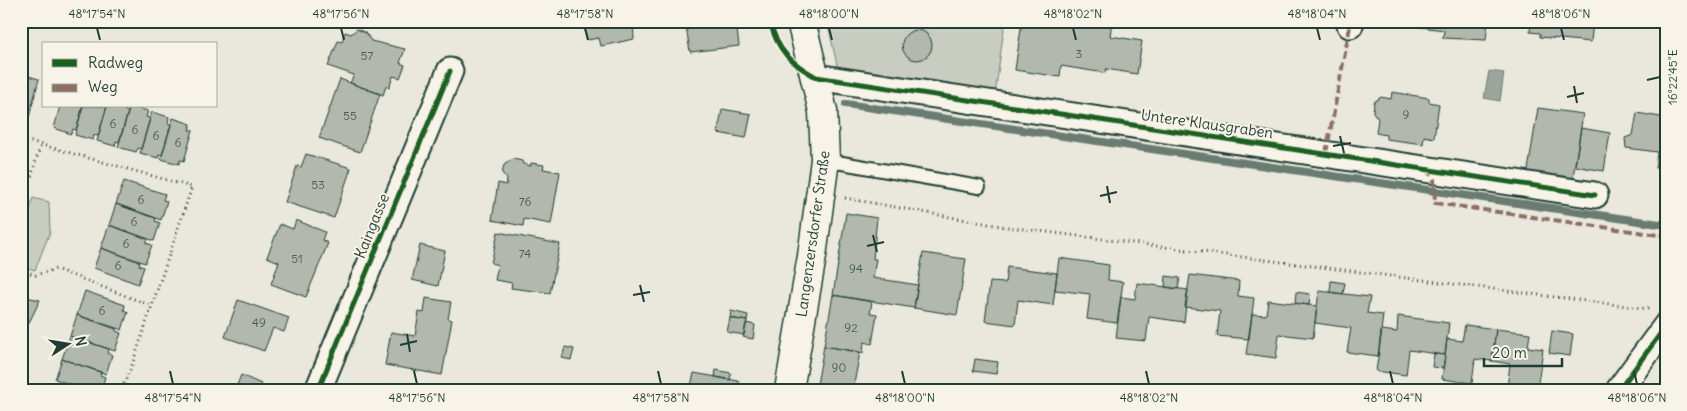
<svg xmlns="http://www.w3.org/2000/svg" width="1687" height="411" font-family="Delius,sans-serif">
<rect width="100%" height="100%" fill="#eae8dd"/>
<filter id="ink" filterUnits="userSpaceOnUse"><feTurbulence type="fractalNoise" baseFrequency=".02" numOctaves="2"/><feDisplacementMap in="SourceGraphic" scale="10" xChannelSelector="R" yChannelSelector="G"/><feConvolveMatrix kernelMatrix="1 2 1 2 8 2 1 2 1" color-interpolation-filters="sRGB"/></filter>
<g filter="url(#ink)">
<!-- green -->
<path fill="#c8ccc1" stroke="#74847a" d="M827,21H1005L995,95L838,69Z
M33,198L49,202L50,232L35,270L21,266V240Z"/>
<!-- water -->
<path fill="#9ca69c" stroke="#6a7c72" d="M1489,71L1504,73L1500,101L1484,98Z"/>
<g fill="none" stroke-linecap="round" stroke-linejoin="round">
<!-- stream -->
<path stroke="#6a7c72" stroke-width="8" d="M846,104L1666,225"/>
</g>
<!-- building -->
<path fill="#b2b8ae" stroke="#1f3d34" d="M583,21H633L634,39L601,46L599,38L587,40Z
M678,21H727L679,27Z
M727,21H736L739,46L690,52L686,26Z
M1022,21H1055L1076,24L1077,21H1112L1110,36L1142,41L1137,74L1106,69L1105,73L1061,66L1060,77L1015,70Z
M1414,21H1488L1486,40L1443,38L1444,30L1413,26Z
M1531,21H1593L1591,42L1540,37V33L1530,32Z
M357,29L366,33L371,41L405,49L400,63L405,65L400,78L393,76L389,88L386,86L383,95L350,83L354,75L328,66L338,41L342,42L345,32L351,34Z
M902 45a15 15 0 1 1 30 0a15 15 0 1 1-30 0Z
M21,74L39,79L28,121L21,120Z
M340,79L380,94L360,152L319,138Z
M1392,92L1429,98V102L1439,104L1434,138L1424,136L1423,144L1386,139V135L1376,133L1378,119L1373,112L1374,102L1381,97L1391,99Z
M60,106H83L76,130L73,129L71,134L54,128Z
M83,106H107L98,136L94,135L93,140L75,135Z
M107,106H126L125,111L128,112L119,142L116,141L115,146L97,141Z
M130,106L148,111L146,117L150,118L141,149L138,148L136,152L118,147Z
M1538,108L1583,114L1572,183L1527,176Z
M722,109L751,114L746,138L718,133Z
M152,112L169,117L168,123L171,124L162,155L159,154L158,158L140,153Z
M1637,113L1666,118V169L1655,168L1657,152L1626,148L1625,138L1633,135Z
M173,118L191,124L189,130H193L184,161L180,160L179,164L161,159Z
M1581,128L1610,133L1604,171L1575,166Z
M306,154L351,168L334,218L285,202L297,166L301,167Z
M513,159L522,161L523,164L531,166V163L544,165L543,169L560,172L551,224L524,219L523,226L492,220L498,183L506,185L507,179L502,173L504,165Z
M124,181L165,194L163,200L167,201L161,220L116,204Z
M116,204L156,218L155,221L160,223L154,241L109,225Z
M846,213L877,218L873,259H876L873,278L918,285L914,308L833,295Z
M296,220L325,232L322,240L328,243L306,297L271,284L279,262L267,257L280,224L293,229Z
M109,225L148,239L146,243L152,245L145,263L101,248Z
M498,232L560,244L550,293L511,288L512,283L495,280L498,265L491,263Z
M420,245L445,251L438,286L412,280Z
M101,248L140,262L139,265L144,267L138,284L94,268Z
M923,253L966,259L957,315L914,308Z
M1059,258L1109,265L1108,280L1123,282L1117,323L1087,319L1090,294L1055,290Z
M1007,267L1057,273L1053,305L1018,300L1015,325L985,321L990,282L1005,283Z
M1190,275L1239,281L1238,296L1254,298L1249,339L1217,336L1220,311L1185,307Z
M1166,276L1180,278L1178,289L1165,287Z
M1331,281L1345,283L1343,294L1330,292Z
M1137,283L1188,290L1184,322L1149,317L1146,341L1116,338L1121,297L1135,299Z
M85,291L125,305L124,310L128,312L122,330L77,315Z
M1319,291L1370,297L1367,313L1383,315L1378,356L1347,352L1351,328L1315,323Z
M1296,292L1310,294L1309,305L1295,303Z
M833,295L872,302L870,313L877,314L872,344L864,342L863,353L824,346Z
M21,296L40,300L21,339Z
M426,298L451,302L448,319L452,320L442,375L385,365L391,332L415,336L419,312L424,313Z
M238,300L289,318L284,332L273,328L264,351L225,337Z
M1268,300L1317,306L1313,338L1279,334L1276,358L1246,354L1252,314L1266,315Z
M731,311L748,315L747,321L730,318Z
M77,315L116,329V331L121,333L115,351L70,336Z
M1398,316L1449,323L1445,355L1409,350L1406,375L1376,371L1382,330L1397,332Z
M730,318L747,321L744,335L727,332Z
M746,323L755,325L753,339L743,337Z
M1465,325L1496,329L1492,361L1475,359L1472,383L1442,379L1447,339L1462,341Z
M1496,329L1530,333L1528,347L1543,349L1537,390L1507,388L1510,364L1492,361Z
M1552,331L1573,334L1570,356L1549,353Z
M70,336L109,349L107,353L112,355L106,374L62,359Z
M824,346L860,352L854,384L887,390H816Z
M565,347L574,349L571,360L562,358Z
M1434,354L1445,355L1443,368L1432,367Z
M62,359L101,372L100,375L105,377L101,390H86L55,379Z
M975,359L998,362L996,374L973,371Z
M716,370L731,373L730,380L715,377Z
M694,373L739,381L738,390H690Z
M241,375L261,384L259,390H235Z
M386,385L412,390H384Z"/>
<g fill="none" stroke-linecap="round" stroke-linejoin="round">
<!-- lane casing -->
<g stroke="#1f3d34" stroke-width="16">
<path id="lane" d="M825,160L979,187"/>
</g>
<!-- street casing -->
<g stroke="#1f3d34" stroke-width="29">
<path id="street" d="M1350,25L1351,21
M816,77L1595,195
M318,390L450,71
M1619,390L1666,326"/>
</g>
<!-- secondary casing -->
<g stroke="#1f3d34" stroke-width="31">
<path id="secondary" d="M789,390L812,256L825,160L823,111L801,21"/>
</g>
<!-- path -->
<path stroke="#1f3d34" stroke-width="3" stroke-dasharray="1 4" stroke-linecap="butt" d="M21,139L192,187L131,368L121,390
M845,198L1000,226L1649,309
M21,210L41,144
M21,270L36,275L56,269L152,306"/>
<!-- lane -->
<use href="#lane" stroke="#f7f3e8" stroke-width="12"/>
<!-- street -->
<use href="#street" stroke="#f7f3e8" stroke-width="25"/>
<!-- secondary -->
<use href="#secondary" stroke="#f7f3e8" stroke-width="28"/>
<!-- quiet -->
<path stroke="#8d6e63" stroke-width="4" stroke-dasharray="8 4" stroke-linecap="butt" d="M1326,153L1351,21
M1427,169L1434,179L1435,203L1666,236"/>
<!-- cycleway casing -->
<g stroke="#f7f3e8" stroke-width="8">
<path id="cycleway" d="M770,21C777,51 791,63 816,77L1595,195
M318,390L450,71
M1619,390L1666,326"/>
</g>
<!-- cycleway -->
<use href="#cycleway" stroke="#1b5e20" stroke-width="5"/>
</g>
</g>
<!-- ticks -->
<path fill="none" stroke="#1f3d34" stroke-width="2" d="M97,28L100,40M341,28L344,40M585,28L588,40M829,28L832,40M1073,28L1076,40M1317,28L1320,40M1561,28L1564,40M1647,80L1660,77M1574,86L1577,103M1567,97L1584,93M1340,136L1344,153M1333,146L1351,143M1107,186L1110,203M1100,196L1117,192M873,235L877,252M867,246L884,242M640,285L644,302M633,295L650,292M407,334L410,352M400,345L417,341M170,371L173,384M414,371L417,384M658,371L661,384M902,371L905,384M1146,371L1149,384M1390,371L1393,384M1634,371L1637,384"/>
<g text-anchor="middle" stroke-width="4" stroke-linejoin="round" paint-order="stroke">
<!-- number labels -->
<g font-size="12" fill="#445c52">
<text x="1079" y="58">3</text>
<text x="367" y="60">57</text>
<text x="1406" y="119">9</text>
<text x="350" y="120">55</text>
<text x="113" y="128">6</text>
<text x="135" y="134">6</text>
<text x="156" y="140">6</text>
<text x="178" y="147">6</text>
<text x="318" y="189">53</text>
<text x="141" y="204">6</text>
<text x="525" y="206">76</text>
<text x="134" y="226">6</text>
<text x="126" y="248">6</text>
<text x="525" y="258">74</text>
<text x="297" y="263">51</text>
<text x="118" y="270">6</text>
<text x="856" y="273">94</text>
<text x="102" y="315">6</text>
<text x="259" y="327">49</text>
<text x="851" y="332">92</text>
<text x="839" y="372">90</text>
</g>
<!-- street labels -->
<g font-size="15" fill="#1f3d34" stroke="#f7f3e8">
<text transform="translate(1207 124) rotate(8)" y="5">Untere Klausgraben</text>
<text transform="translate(372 226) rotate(-68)" y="5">Kaingasse</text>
<text transform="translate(813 234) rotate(-82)" y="5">Langenzersdorfer Straße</text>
</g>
</g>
<!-- margin -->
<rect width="1687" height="411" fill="none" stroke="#f7f3e8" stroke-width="55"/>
<!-- legend -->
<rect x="42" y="42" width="175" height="65" fill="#f7f3e8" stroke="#a1aaa0"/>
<rect x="52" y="59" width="25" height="8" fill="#1b5e20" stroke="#a1aaa0"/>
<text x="88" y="68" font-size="15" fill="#1f3d34">Radweg</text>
<rect x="52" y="84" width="25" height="8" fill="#8d6e63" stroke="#a1aaa0"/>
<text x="88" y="92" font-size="15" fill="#1f3d34">Weg</text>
<!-- north arrow -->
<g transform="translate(68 344) rotate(78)" stroke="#f7f3e8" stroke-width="4" paint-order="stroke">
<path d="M0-4L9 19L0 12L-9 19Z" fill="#1f3d34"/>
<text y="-8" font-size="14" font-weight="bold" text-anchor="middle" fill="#1f3d34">N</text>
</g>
<!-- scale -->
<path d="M1484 358v8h78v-8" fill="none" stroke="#1f3d34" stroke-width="2.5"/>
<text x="1492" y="358" font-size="15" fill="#1f3d34" stroke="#f7f3e8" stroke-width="4" paint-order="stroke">20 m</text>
<rect x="28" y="28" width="1632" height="356" fill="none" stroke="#1f3d34" stroke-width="2"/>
<g font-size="12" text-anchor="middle" fill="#1f3d34">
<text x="97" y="18">48°17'54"N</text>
<text x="341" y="18">48°17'56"N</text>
<text x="585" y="18">48°17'58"N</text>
<text x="829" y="18">48°18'00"N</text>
<text x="1073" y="18">48°18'02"N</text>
<text x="1317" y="18">48°18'04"N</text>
<text x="1561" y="18">48°18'06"N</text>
<text transform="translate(1673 77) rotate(-90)" y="4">16°22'45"E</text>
<text x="173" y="402">48°17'54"N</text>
<text x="417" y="402">48°17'56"N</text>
<text x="661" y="402">48°17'58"N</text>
<text x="905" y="402">48°18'00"N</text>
<text x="1149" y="402">48°18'02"N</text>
<text x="1393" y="402">48°18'04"N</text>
<text x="1637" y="402">48°18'06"N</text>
</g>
</svg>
